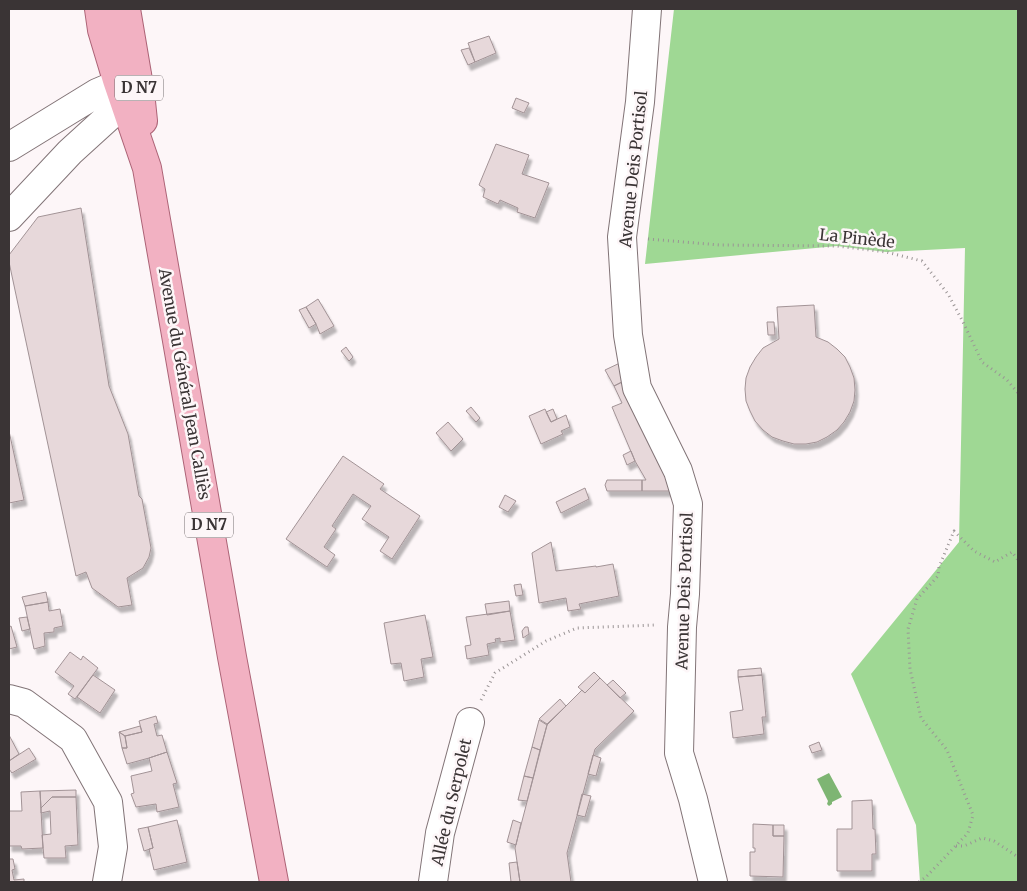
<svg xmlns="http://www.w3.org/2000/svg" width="1027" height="891" font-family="Merriweather,serif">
<defs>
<filter id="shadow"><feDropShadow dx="3" dy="5.5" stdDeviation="1" flood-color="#0004"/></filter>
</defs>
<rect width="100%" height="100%" fill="#fdf6f8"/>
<!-- forest -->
<path fill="#9fd894" d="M674,9H1018V882H920L916,825L851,674L959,542L965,248L886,252L837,246L645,264Z"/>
<!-- water -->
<path fill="#7eb573" d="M829,773L842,797L832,802V804L829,806L827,804L828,801L817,779Z"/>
<!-- building -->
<path fill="#e7d8da" stroke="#a29396" filter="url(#shadow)" d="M489,36L496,53L475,62L468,43Z
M469,48L475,62L468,65L461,50Z
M516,98L529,103L524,113L512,108Z
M496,144L529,155L522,174L549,183L535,218L517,212L518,208L500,200L498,204L483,197L485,189L479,185Z
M81,208L109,386L128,434L139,496L142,499L151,548L149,557L143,568L127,578L132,605L118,607L92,588L86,572L76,576L9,262V255L38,217Z
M318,299L334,326L320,334L316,324L306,307Z
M814,305L816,337L828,342L837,349L845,357L850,367L854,378L855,390L854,401L850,412L844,422L837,430L827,437L817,442L806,444H794L783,441L772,437L763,430L755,421L750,411L746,401L745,389L746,378L750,367L756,357L763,348L779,339L777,307Z
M306,307L316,324L309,328L299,310Z
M767,322H774L775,335H768Z
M346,347L353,357L349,361L341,351Z
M622,362L630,378L614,386L605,370Z
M630,378L671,491H642V480H646L635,461L612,407L622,403L614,386Z
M471,407L480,418L476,422L466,411Z
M545,409L551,422L566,415L570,427L561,431L563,434L541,444L529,416Z
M553,409L557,419L551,422L546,412Z
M448,422L463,439L451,451L436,433Z
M9,431L24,500L9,503Z
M631,451L635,461L627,465L623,455Z
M343,456L384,484L380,489L420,516L392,559L380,551L389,537L362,519L371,506L353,494L332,526L336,529L324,547L335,555L327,567L286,539Z
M607,480H642V491H607L605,485Z
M585,488L589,499L561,513L556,502Z
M505,495L516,501L508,512L499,507Z
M551,542L556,571L596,566V567L613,564L619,596L579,604L581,609L568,611L566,598L539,603L532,553Z
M521,584L523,595L516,596L514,585Z
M46,592L48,602L25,606L22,597Z
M509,601L510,611L487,615L485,604Z
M48,602L49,611L60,609L63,626L54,628V632L44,633L45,646L34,649L25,606Z
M510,611L515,640L500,642V638L495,639L496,642L487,644L489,655L467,659L465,646L471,645L466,617Z
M425,615L433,657L421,659L424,677L404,681L401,663L391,664L384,623Z
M27,617L30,629L22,631L19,618Z
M11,626L17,647L9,649V627Z
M525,627H528L529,634L523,638L522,631Z
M70,652L81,660L83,656L98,668L75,699L68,694L74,686L55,672Z
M761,668L762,675L738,677V670Z
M594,672L600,678L585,693L578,687Z
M93,675L115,690L100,713L77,697Z
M762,675L766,717H762L764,734L733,738L730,712L743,710L738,677Z
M600,678L634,711L595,749L567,853L571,882H520L515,848L547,725L582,690L585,693Z
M613,680L626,693L620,698L607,685Z
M560,699L566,706L547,724L539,719Z
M156,716L158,723L154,724L157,736L162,735L167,752L149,758L127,764L122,748H127L125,736L142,732L139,721Z
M539,720L547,725L540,750L532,747Z
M140,726L142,732L125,736L119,732Z
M119,732L125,736L127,748H122Z
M9,735L19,754L9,761Z
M819,742L822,750L812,753L809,746Z
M532,747L540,750L533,778L524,776Z
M29,748L36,759L12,773L9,769V761Z
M167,752L177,783L173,784L179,807L157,812L156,804L136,807L131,794L134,793L131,776L152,771L149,758Z
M593,755L601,758L596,776L588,774Z
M524,776L533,778L527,801L518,800Z
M76,790V797H52L41,808L40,791Z
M40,791L43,848L22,849L21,846H9V811H22L21,792Z
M582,794L591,796L585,817L577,815Z
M52,797H76L78,845L65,846L66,858H44L42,835L51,834L50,811L41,813V808Z
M872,800L873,829H875L876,854H872V871H837V829H852V801Z
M177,820L187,862L154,870L149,849L153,848L148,827Z
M513,820L521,823L516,845L507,842Z
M753,824L773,825V836H784L783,877L750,876V852H755V848H753Z
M773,825H784V836H773Z
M148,827L153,848L144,851L138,829Z
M9,859H13L15,869L12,870L14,880L24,879V882H9Z
M517,862L520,882H511L509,863Z"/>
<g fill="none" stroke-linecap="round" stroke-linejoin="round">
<!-- minor casing -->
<g stroke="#827477" stroke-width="30">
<path id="minor" d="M647,9L640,102L622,237L628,335L637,388L678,471L688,504L685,594L682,627L679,753L693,799L713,882
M9,147L97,93L137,76
M9,217L70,152L125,102L140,92
M9,699L24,703L73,739L108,802L113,847L107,882
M433,882L440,833L470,722"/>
</g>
<!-- major casing -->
<g stroke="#ac6376" stroke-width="30">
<path id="major" d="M99,9L102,30L117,80L147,168L232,657L274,882
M126,9L140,92L143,121"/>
</g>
<!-- path -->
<path stroke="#9a9495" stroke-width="3" stroke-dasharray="1 4" stroke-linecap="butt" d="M648,239L720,245L837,246L886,252L922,261L948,294L963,322L982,362L1007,380L1018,393
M481,700L495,673L546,641L577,628L656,625
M956,846H964L982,838L994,841L1018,857
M919,882L926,877L968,833L973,815L947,750L921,718L910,669L908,629L917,599L938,576L939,567L954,531L974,551L995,562L1012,552L1018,560"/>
<!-- minor -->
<use href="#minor" stroke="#fff" stroke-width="28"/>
<!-- major -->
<use href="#major" stroke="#f2b1c2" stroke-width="28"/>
</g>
<g text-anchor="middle" stroke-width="5" stroke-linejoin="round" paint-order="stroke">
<!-- shield labels -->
<g fill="#fdf6f8" stroke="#746e70" stroke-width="1">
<rect x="115" y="75.5" width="48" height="25" rx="4"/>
<rect x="185" y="512.5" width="48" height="25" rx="4"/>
</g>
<g font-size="15" font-weight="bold" fill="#3a3435">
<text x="139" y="93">D N7</text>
<text x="209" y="530">D N7</text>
</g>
<!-- street labels -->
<g font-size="16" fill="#3a3435" stroke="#fdf6f8">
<text transform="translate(633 169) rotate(-84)" y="6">Avenue Deis Portisol</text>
<text transform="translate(857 238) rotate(6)" y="6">La Pinède</text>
<text transform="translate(185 384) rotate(80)" y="6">Avenue du Général Jean Calliès</text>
<text transform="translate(684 591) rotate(-88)" y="6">Avenue Deis Portisol</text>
<text transform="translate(451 802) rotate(-77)" y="6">Allée du Serpolet</text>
</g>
</g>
<!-- border -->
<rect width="1027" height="891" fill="none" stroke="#3a3435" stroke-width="20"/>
</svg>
